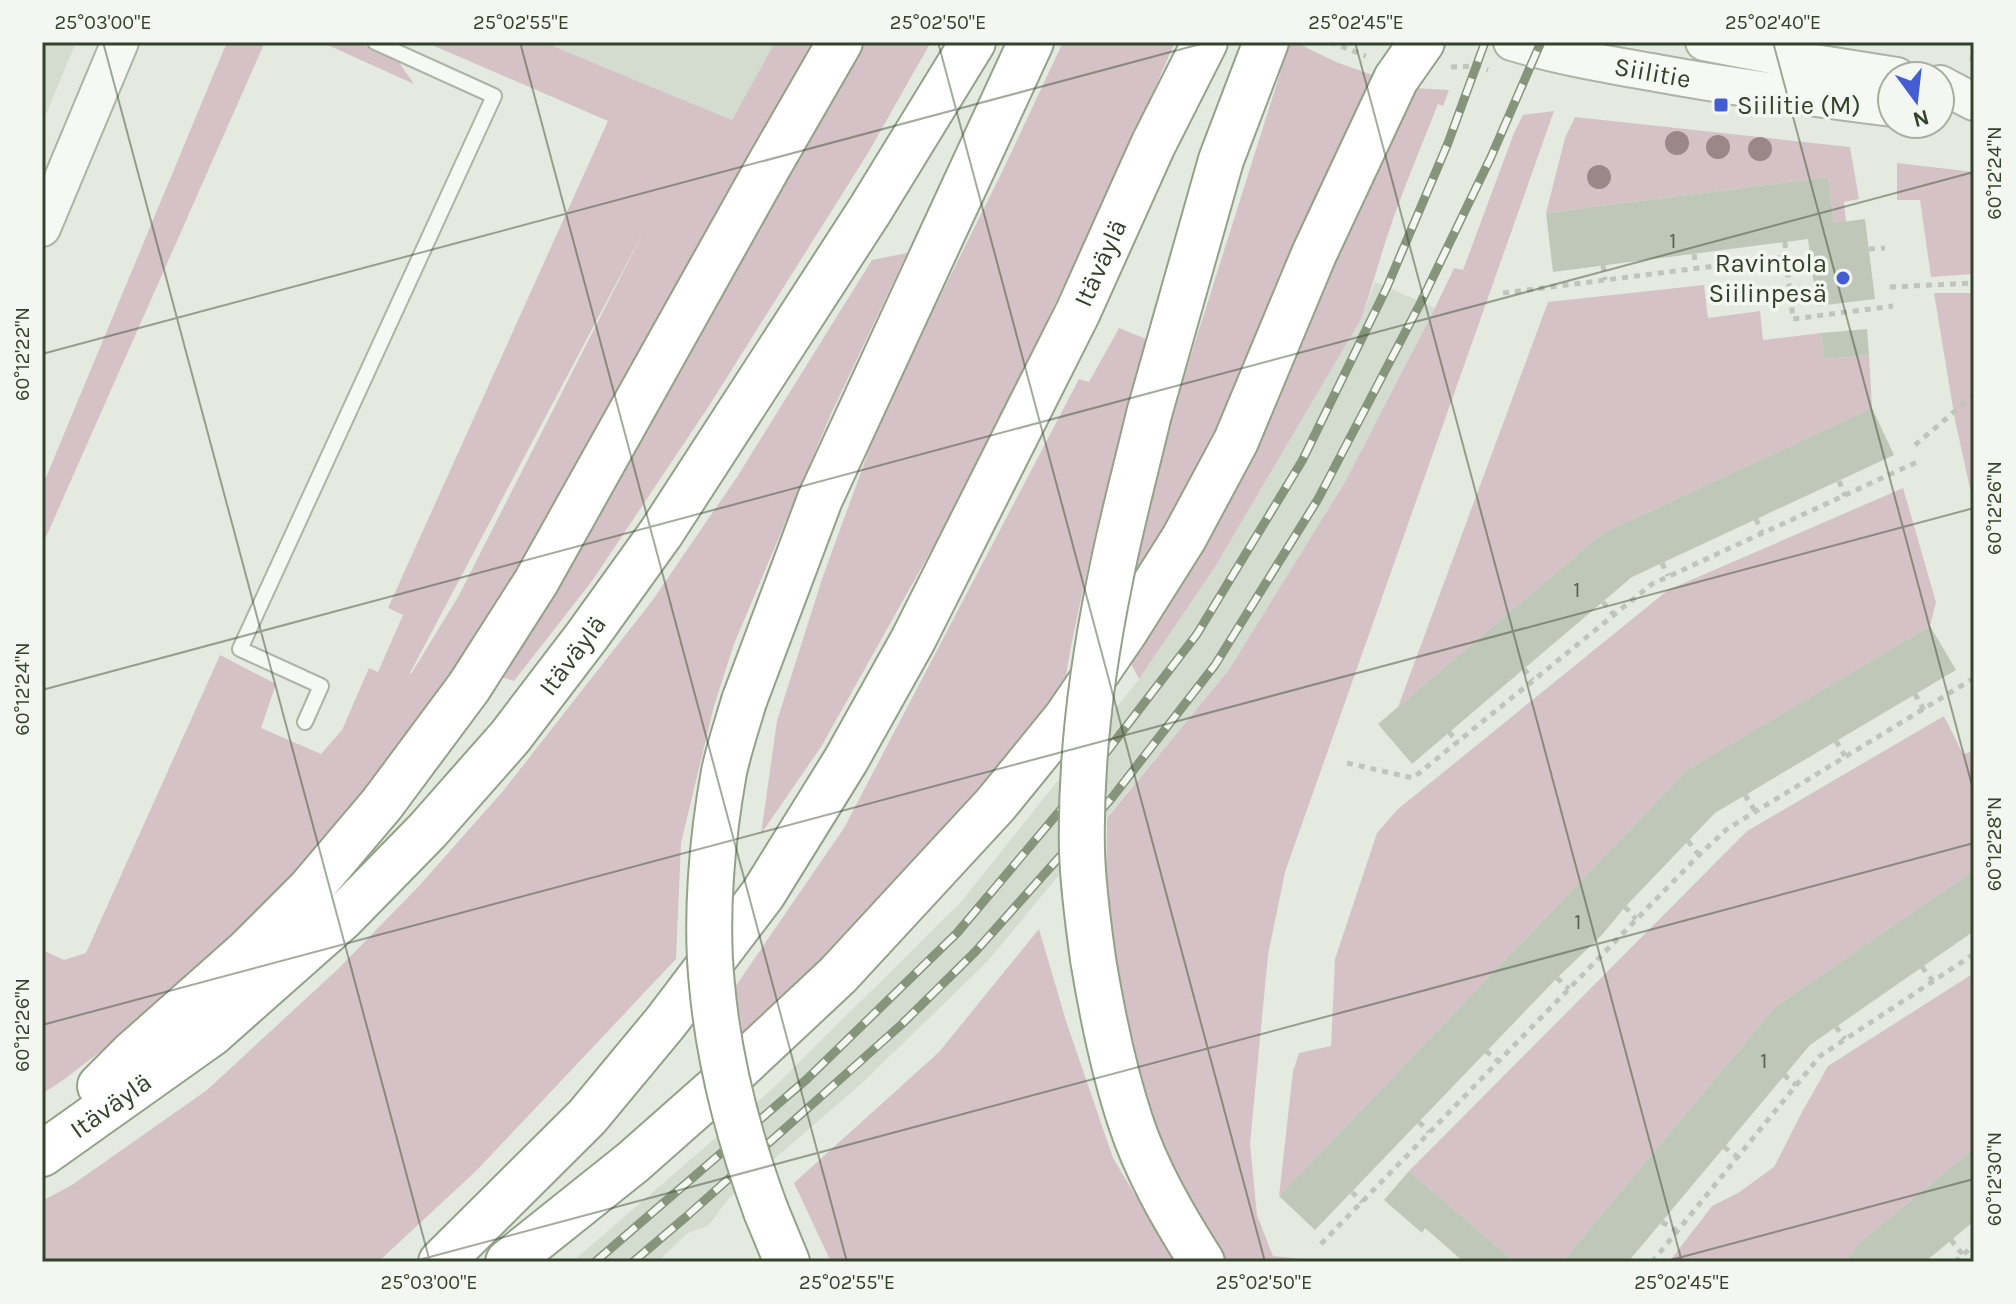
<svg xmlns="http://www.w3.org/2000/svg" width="2016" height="1304" font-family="Karla,sans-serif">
<rect width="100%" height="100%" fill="#e5eae1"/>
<!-- built -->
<path fill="#d4dccf" d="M42,42H76L42,124Z
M543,42H775L732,120Z
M1375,282L1435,308L1345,482L1228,671L987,962L861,1084L730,1197L708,1226L688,1233L657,1262H572L772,1089L961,902L1139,679L1215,567L1361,319Z"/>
<!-- green -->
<path fill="#d4c2c7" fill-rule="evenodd" d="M227,42H265L42,546V487Z
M321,42H355L396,58L414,84Z
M425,42H543L732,120L775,42H813L785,101L546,525L434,703L372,785L280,892L183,988L66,1078L42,1094V950L64,960L86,953L220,655L276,684L261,728L321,754L342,730L369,668L378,672L403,615L388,608L608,121ZM645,229L458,597L411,674L410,673Z
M856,42H931L868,153L707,409L592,581L514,681L495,675Z
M1063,42H1175L1122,163L974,474L821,747L761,834L777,721L822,579L884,409L1002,172Z
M1290,42H1295L1336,62L1381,78L1236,405L1124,606L1173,412Z
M1414,88L1449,90L1443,106L1438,104C1420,150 1400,196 1385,243C1377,268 1370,294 1361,319L1215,567L1139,679L1129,660L1212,520L1324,292L1389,125Z
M1554,111L1285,872L1268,955L1250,1144L1257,1215L1273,1256L1334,1262H1216L1189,1216L1122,1054L1106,893L1107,818L1228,671L1345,482L1435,308L1454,268L1463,270L1514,133L1523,115Z
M1575,117L1850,147L1859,199L1844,202L1846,222L1834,223L1828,177L1546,213L1565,138Z
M1897,163L1974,172L1972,274L1931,277L1920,200H1897Z
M907,253L831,414L734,644L714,706L681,843L676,959L477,1170L378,1262H42V1201L72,1185L207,1090L338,969L419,886L503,791L652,601L737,477L872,260Z
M1704,285L1708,318L1760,311L1763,340L1821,333L1824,359L1869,355L1872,408L1603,533L1398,707L1548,302Z
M1934,293H1972L1974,311V507L1955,420Z
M1119,328L1151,341C1123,427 1098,515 1080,604C1073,636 1066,668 1063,701L745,1045L735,987L844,828L1079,379L1089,382Z
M1903,488L1936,602L1930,626L1687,770L1279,1196L1293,1071L1299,1053L1331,1046L1335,959L1377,833L1398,809L1668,590Z
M1944,716L1963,754L1974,751V870L1775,1007L1562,1262H1515L1409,1171L1747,831Z
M1039,929L1066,1021L1113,1158L1175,1262H831L794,1183L939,1052Z
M1974,973V1148L1857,1245L1846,1262H1669L1712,1206L1738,1193L1774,1167L1802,1112L1828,1066Z"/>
<!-- building -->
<path fill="#bec7b8" d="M1828,177L1834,223L1865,219L1875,299L1817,306L1808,239L1553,272L1546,213Z
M1867,329L1869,355L1824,359L1821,333Z
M1872,408L1894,455L1632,577L1412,764L1378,724L1603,533Z
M1930,626L1956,670L1715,813L1625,907L1602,935L1557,978L1315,1230L1279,1196L1687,770Z
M1974,870V931L1810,1045L1628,1262H1562L1775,1007Z
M1974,1148V1221L1925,1262H1846L1857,1245Z
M1409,1171L1515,1262H1464L1425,1228L1422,1233L1384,1200Z"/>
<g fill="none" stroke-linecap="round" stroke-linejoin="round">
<!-- service casing -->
<g stroke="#acb4a6" stroke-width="18">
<path id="service" d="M305,722L321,686L240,649L494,96L375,42"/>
</g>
<!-- tertiary casing -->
<g stroke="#acb4a6" stroke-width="40">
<g id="tertiary">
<path id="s1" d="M1512,42C1561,57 1611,65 1662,74C1738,88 1815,98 1892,108"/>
<path d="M1704,42L1802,61L1897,76"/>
<path d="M1940,84L1974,102"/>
<path d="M42,228L120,42"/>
</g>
</g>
<!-- trunk casing -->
<g stroke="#93a188" stroke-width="48">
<g id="trunk">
<path d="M1149,414L1221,160L1266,42"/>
<path d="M744,701L820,499L1031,42"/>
<path d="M1093,959C1102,1014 1113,1068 1130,1120C1146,1170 1174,1218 1202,1262"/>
<path d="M100,1086L132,1054L247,952L310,889L382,804L469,687L536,582L768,167L840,42"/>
<path id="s2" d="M42,1154L211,1034L343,917L428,830L510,737L587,636L661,533L870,210L973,42"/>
<path d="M766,1211L787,1262"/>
<path id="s3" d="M441,1262L587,1117L665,1023L763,894L846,760L913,640L1078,312L1153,145L1205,42"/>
<path d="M508,1262L633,1162L728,1078L838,975L996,804L1066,718L1126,630L1184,538L1236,441L1314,254L1396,79L1422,42"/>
</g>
</g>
<!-- path -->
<path stroke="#bfc5bb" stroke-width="5" stroke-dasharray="6 6" stroke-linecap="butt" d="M1330,42L1366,56
M1972,61L1974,42
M1451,67L1475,66L1488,70
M1785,242L1786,257
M1869,249L1885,248
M1694,254L1696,268
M1603,265L1605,280
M1890,287L1974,283
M1503,293L1786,257L1793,319L1893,306
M1915,445L1974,395
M1839,481L1845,496
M1756,519L1762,533
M1662,563L1668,576
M1603,602L1614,615
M1524,669L1533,680
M1915,694L1924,710
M1449,732L1458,742
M1836,741L1845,756
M1347,763L1413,778L1652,584L1917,462
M1745,795L1755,811
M1688,841L1699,855
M1625,907L1636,919
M1922,967L1933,981
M1557,978L1569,989
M1836,1027L1845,1039
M1486,1051L1498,1061
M1784,1075L1796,1085
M1419,1122L1429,1132
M1724,1147L1738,1157
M1352,1192L1362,1202
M1662,1222L1677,1231
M1951,1240L1963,1255
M1321,1244L1699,855L1727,829L1974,678
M1652,1262L1820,1056L1974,954
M1955,1262L1974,1245"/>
<!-- service -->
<use href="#service" stroke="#f6f8f4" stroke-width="14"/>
<!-- tertiary -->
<use href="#tertiary" stroke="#f6f8f4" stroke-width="36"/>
<!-- trunk -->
<use href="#trunk" stroke="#fff" stroke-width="44"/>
<!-- rail casing -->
<g stroke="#85947a" stroke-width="9">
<path id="rail" d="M595,1262L807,1079L957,933L1079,788L1197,634L1302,461L1387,287L1448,143L1485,42
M633,1262L687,1216L902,1024L975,952L1111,799L1215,665L1318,499L1421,302L1491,157L1541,42"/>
</g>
<!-- rail -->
<use href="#rail" stroke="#f4f7f1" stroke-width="6" stroke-dasharray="18" stroke-linecap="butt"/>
<!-- trunk-bridge casing -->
<g stroke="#93a188" stroke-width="48" stroke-linecap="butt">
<path id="trunk-bridge" d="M744,701C737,725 729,748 724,772C712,838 705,918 712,985C719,1062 739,1138 766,1211
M1093,959C1088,923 1083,887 1082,851C1080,760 1092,668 1110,580C1121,524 1136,469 1149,414"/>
</g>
<!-- trunk-bridge -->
<use href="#trunk-bridge" stroke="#fff" stroke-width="44"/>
</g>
<!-- trees -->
<g fill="#9b8788">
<circle cx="1677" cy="143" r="12"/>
<circle cx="1718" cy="147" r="12"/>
<circle cx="1760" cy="149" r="12"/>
<circle cx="1599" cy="177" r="12"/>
</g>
<!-- ticks -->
<path fill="none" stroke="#334229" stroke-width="2" stroke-opacity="0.45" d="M103,42L430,1262M520,42L847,1262M938,42L1265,1262M1355,42L1682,1262M1773,42L1974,793M42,354L1208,42M42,690L1974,172M42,1025L1974,508M411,1262L1974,843M1663,1262L1974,1179"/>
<!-- markers -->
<g fill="#435ed2" stroke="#f4f7f1" stroke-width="3">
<rect x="1713" y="97" width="16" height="16" rx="4"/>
<circle cx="1843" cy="278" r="8"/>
</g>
<g text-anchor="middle" stroke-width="7" stroke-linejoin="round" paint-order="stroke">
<!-- number labels -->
<g font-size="22" fill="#56634d">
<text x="1673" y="248">1</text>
<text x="1577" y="597">1</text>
<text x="1578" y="929">1</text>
<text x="1764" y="1068">1</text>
</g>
<!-- street labels -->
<g font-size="26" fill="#334229" stroke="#f4f7f1">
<text dy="9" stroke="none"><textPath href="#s1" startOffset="144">Siilitie</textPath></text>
<text dy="9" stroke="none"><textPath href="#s3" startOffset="1206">Itäväylä</textPath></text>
<text dy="9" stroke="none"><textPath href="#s2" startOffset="732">Itäväylä</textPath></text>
<text dy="9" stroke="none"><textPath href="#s2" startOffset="84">Itäväylä</textPath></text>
</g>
<!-- poi labels -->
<g font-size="26" fill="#334229" stroke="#f4f7f1" text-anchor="start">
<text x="1737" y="114">Siilitie (M)</text>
<text x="1827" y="272" text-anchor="end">Ravintola<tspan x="1827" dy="30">Siilinpesä</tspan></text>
</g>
</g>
<!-- border -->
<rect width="2016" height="1304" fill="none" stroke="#f4f7f1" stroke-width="88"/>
<!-- north arrow -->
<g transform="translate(1916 100) rotate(165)"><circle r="38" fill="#f4f7f1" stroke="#a7afa1" stroke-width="2"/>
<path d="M0-6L14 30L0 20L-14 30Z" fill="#435ed2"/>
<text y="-12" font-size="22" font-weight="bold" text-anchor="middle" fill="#334229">N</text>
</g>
<rect x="44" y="44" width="1928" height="1216" fill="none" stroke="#334229" stroke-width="3"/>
<g font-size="20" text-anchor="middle" fill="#334229">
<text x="103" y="29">25°03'00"E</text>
<text x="521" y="29">25°02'55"E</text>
<text x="938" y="29">25°02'50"E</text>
<text x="1356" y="29">25°02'45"E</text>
<text x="1773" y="29">25°02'40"E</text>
<text transform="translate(1994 173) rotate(-90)" y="7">60°12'24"N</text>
<text transform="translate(22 354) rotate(-90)" y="7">60°12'22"N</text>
<text transform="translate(1994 508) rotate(-90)" y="7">60°12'26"N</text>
<text transform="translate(22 689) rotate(-90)" y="7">60°12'24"N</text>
<text transform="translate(1994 844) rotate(-90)" y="7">60°12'28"N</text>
<text transform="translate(22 1025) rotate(-90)" y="7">60°12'26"N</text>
<text transform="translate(1994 1179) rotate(-90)" y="7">60°12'30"N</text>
<text x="429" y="1289">25°03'00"E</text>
<text x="847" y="1289">25°02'55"E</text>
<text x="1264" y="1289">25°02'50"E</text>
<text x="1682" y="1289">25°02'45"E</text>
</g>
</svg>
